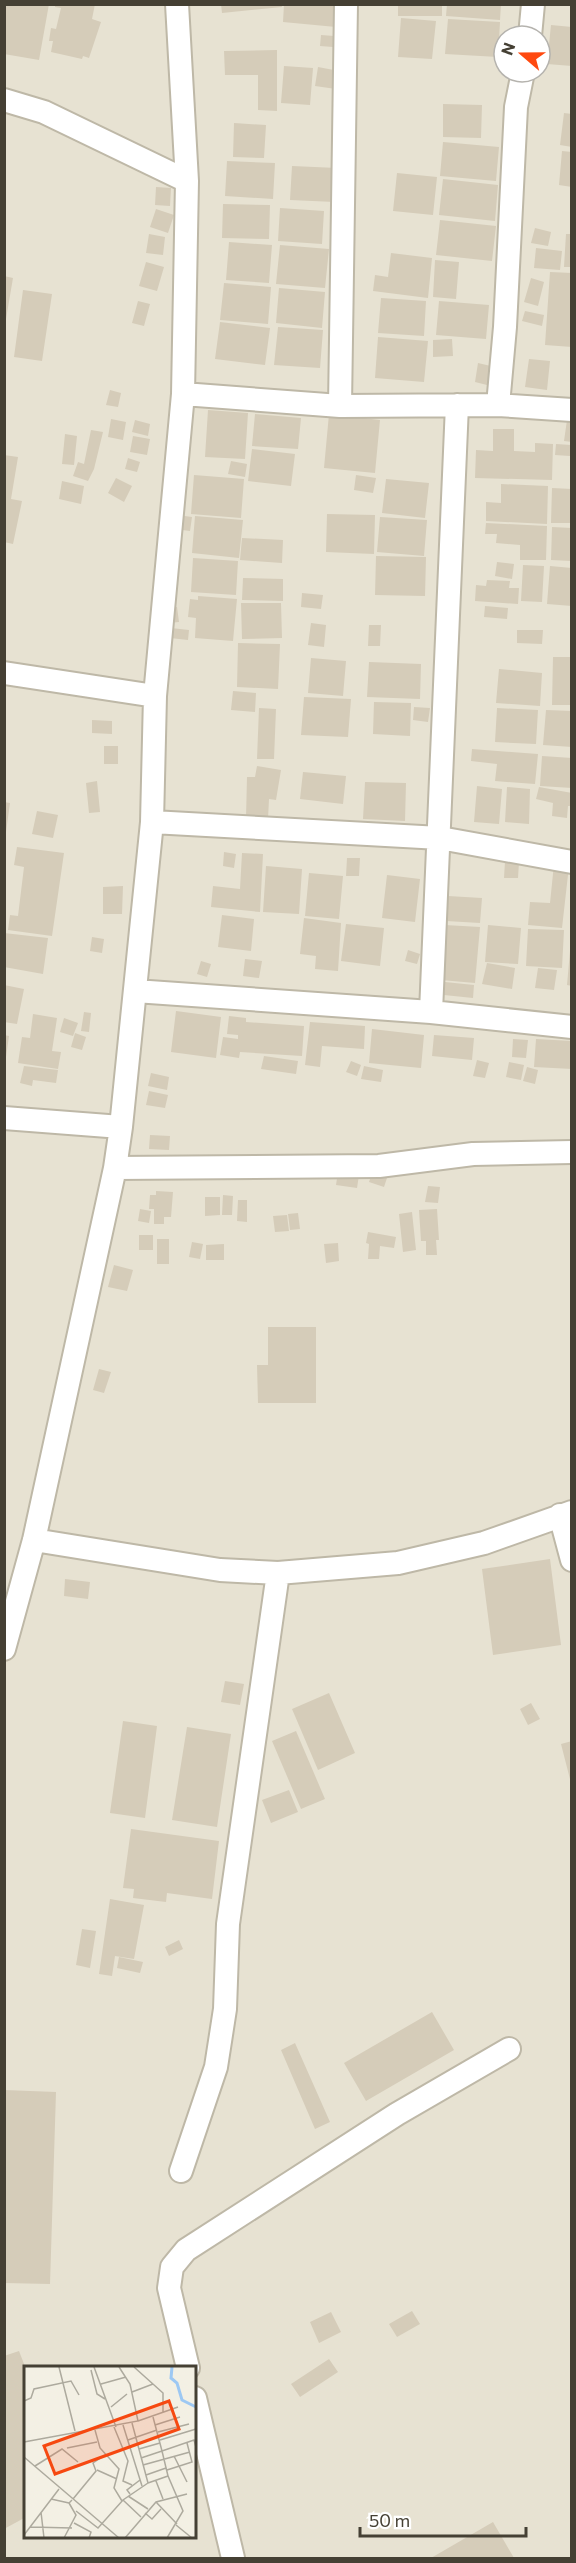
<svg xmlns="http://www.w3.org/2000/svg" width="576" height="2563" font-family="Commissioner,sans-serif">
<rect width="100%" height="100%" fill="#f3f0e4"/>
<!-- residential -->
<path fill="#e7e2d2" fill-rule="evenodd" d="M5,5H571V2558H5ZM504,36H540V72H504ZM26,2368H195V2538H26Z"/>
<!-- building -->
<path fill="#d5ccb9" d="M11,4H49L39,60L4,54V5Z
M55,4H95L92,19L101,22L89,58L83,56L82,59L51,52L53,41H49L51,28L56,29L61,8L55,7Z
M221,4H281L282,7L222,13Z
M284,4H337L336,27L283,22Z
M447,4H501L500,20L446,16Z
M398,5H442V16H398Z
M401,18L436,21L432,59L398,57Z
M448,19L500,22L498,57L445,54Z
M551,25L572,27V66L547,64Z
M321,35L334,36L333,47L320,46Z
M277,50V111L258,110V75H225L224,51Z
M284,66L313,68L310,105L281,103Z
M318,67L339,71L336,89L315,86Z
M443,104L482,105L481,138L443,137Z
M564,113L572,114V147L560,145Z
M234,123L266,125L264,158L233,157Z
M443,142L499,147L496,181L440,176Z
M562,151L572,152V187L559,185Z
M227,161L275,163L273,199L225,196Z
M292,166L337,168L335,202L290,200Z
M397,173L437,177L433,215L393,211Z
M443,179L498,185L495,221L439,215Z
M156,187L171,188L170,206L155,205Z
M223,204L270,205L269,239L222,238Z
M280,208L324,211L322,244L278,241Z
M156,209L174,215L168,233L150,227Z
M440,220L496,226L492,261L436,255Z
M535,228L551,232L548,246L531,243Z
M149,234L165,237L163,255L146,253Z
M566,234H572V267H564Z
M229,242L272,245L269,283L226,280Z
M280,245L329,249L325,288L276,284Z
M536,248L562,251L560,270L534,268Z
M391,253L432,258L428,298L373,291L375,275L388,277Z
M435,260L459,262L456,299L433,297Z
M146,262L164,267L157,291L139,286Z
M550,272L572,273V347L545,345Z
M4,276L13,278L6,319H4Z
M531,278L544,282L538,306L524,302Z
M224,283L271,287L268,324L220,320Z
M279,288L325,292L322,328L276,323Z
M23,290L52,294L42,361L14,357Z
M381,298L426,301L424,336L378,333Z
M138,301L150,304L144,326L132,323Z
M439,301L489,305L486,339L436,335Z
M525,311L544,315L542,326L522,321Z
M220,322L270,328L265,365L215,359Z
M278,327L323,330L320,368L274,365Z
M378,337L428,341L424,382L375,378Z
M452,339L453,356L433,357V340Z
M529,359L550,361L547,390L525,387Z
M478,363L495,367L491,386L475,382Z
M110,390L121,393L118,407L106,405Z
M208,410L248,413L245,459L205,457Z
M255,414L301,418L298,449L252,446Z
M329,414L380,420L375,473L324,468Z
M111,419L126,422L123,440L108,437Z
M135,420L150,424L148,436L132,432Z
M567,420H572V442L564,441Z
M493,429H514V451L535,452V443L553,444L552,480L475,478L476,450L493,451Z
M91,430L103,432L94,469L88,481L73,476L78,462L84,464Z
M65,434L77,436L74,465L62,464Z
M133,436L150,439L147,455L130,452Z
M556,444L571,445L570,456L555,455Z
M252,449L295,454L291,486L248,481Z
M4,455L18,457L11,499L22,501L13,544L4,542Z
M128,458L140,462L137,472L125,469Z
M231,461L247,464L245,477L228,474Z
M194,475L244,479L241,518L191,514Z
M356,475L376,478L373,493L354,490Z
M116,478L132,486L124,502L108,493Z
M386,479L429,483L425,518L382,513Z
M62,481L84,486L81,504L59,499Z
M501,484L548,486L547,524L486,521V502L501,503Z
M552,488L572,489V523H551Z
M327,514L375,515L374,554L326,552Z
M177,515L192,517L190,531L175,529Z
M195,516L243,520L239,558L192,553Z
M380,517L427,520L424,556L377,552Z
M486,523L547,526L546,560H520V545L496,543L497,534H485Z
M552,527L572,528V561L551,560Z
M242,538L283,540L282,563L240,560Z
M376,556L426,557L425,596L375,595Z
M193,558L238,561L236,595L191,592Z
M497,562L514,564L512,579L495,576Z
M523,565L544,566L542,602L521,601Z
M550,566L572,568V606L547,604Z
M243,578L283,579V601L242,600Z
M487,580L510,581L509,588H519L518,604L475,601L476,585L486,586Z
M302,593L323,595L321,609L301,607Z
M198,596L237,599L233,641L195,638L196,618L188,617L190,599L198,600Z
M241,603H281L282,638L242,639Z
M485,606L508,608L507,619L484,617Z
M177,607L179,622L169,623L167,609Z
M311,623L326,625L324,647L308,645Z
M369,625H381L380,646H368Z
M171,628L189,630L188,640L170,638Z
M517,630H543L542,644L517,643Z
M238,643L280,644L278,689L237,687Z
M553,657H572V705H552Z
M311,658L346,661L343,696L308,693Z
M369,662L421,664L420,699L367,697Z
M499,669L542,673L540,706L496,703Z
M233,691L256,693L255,712L231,710Z
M304,697L351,699L348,737L301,735Z
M374,702L411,703L410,736L373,734Z
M414,707L430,708L428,722L413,720Z
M259,708L276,709L274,759H257Z
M497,708L538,710L536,744L495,742Z
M546,710L572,711V747L543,745Z
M92,720L112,721V734L92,733Z
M104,746H118V764H104Z
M472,749L538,754L535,784L495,781L497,764L471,761Z
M542,756L572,758V788L540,786Z
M257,766L281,770L276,800L269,799L268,819L246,818L247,777H255Z
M303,772L346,776L343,804L300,799Z
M97,781L100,812L89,813L86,783Z
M365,782L406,783L405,821L363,819Z
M477,786L502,789L499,824L474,822Z
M507,787L530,789L529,824L505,822Z
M539,787L572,793V806H568L567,818L552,816L553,803L536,799Z
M4,802L10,803L6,832H4Z
M37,811L58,815L53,838L32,834Z
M17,847L64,853L52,936L8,930L10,915L18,916L24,867L14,865Z
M224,852L236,854L234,868L223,866Z
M242,853L263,854L260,912L211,907L213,886L240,889Z
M347,858H360L359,876H346Z
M505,861L519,862L518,878H504Z
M554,864L569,866L562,928L528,925L530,902L550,903Z
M266,866L302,869L299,914L263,912Z
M309,873L343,876L339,919L305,916Z
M387,875L420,879L415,922L382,918Z
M123,886L122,914H103V887Z
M448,896L482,898L480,923L446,921Z
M222,915L254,919L251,951L218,947Z
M304,918L341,923L338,971L315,969L316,956L300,954Z
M346,924L384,928L380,966L341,961Z
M445,925L480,927L475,983L441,980Z
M488,925L521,928L518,964L485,962Z
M528,929L564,930L562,968L526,966Z
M4,933L48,938L43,974L4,967Z
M92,937L104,939L102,953L90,951Z
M408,950L420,954L417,964L405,961Z
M570,951H572V986L567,985Z
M245,959L262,961L259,978L243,976Z
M201,961L211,964L207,977L197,974Z
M487,963L515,968L512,989L482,984Z
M538,968L557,970L554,990L535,988Z
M445,982L474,985L473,998L444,995Z
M4,985L24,989L17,1024L4,1022Z
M176,1011L221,1017L216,1058L171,1052Z
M84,1012L91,1013L89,1032L81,1031Z
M33,1014L57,1018L52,1051L61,1052L58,1069L18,1063L22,1037L30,1038Z
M229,1016L246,1018V1022L304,1026L302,1056L240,1052L239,1058L220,1055L223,1037L238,1039V1035L227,1034Z
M64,1018L78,1023L73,1036L60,1032Z
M310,1022L365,1026L364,1049L322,1046L320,1067L305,1065Z
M372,1029L424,1035L421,1068L369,1063Z
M75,1033L86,1037L82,1050L71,1047Z
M4,1035L9,1036L6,1057L4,1056Z
M434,1035L474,1038L472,1060L432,1056Z
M513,1039L528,1040L526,1058L512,1057Z
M536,1039L572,1041V1069L534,1067Z
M264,1056L298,1061L296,1074L261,1069Z
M477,1060L489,1063L485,1078L473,1076Z
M351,1061L361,1065L357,1076L346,1072Z
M509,1062L524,1065L521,1080L506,1077Z
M24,1066L58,1070L56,1083L33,1080L32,1086L20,1083Z
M364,1066L383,1070L381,1082L361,1079Z
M527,1067L538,1070L535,1084L523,1081Z
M151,1073L169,1077L167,1090L148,1086Z
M149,1091L168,1095L165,1108L146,1105Z
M150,1135L170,1136L169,1150L149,1149Z
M373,1170L388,1175L384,1187L369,1182Z
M338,1172L359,1175L357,1188L336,1185Z
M428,1186L440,1187L438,1203L425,1202Z
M156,1191L173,1192L171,1217H164V1224H154V1209H149L150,1195H156Z
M223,1195L233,1196L232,1215H222Z
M205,1197H220V1215L205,1216Z
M238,1200H247V1222L237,1221Z
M140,1209L151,1211L149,1223L138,1221Z
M437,1209L439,1240H436L437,1255H426V1241H421L419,1210Z
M412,1212L416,1250L403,1252L399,1214Z
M298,1213L300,1229L290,1230L288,1214Z
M287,1215L289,1231L275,1232L273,1216Z
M368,1232L396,1237L394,1248L380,1246L379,1259H368L369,1244L366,1243Z
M139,1235H153V1250H139Z
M157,1239H169V1264H157Z
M192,1242L203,1244L200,1259L189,1257Z
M338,1243L339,1261L326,1263L324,1244Z
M224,1244V1260H206V1245Z
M114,1265L133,1270L127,1291L108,1287Z
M268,1327H316V1403H258L257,1365H268Z
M99,1369L111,1372L104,1393L93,1390Z
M550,1559L561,1645L493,1655L482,1569Z
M65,1579L90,1582L88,1599L64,1596Z
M225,1681L244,1684L240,1705L221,1702Z
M329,1693L355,1753L318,1770L292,1709Z
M531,1703L540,1719L528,1725L520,1709Z
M123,1721L157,1726L145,1818L110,1813Z
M187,1727L231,1734L217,1827L172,1820Z
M296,1731L325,1799L301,1809L272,1741Z
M572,1741V1783H571L561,1744Z
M289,1790L298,1812L271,1823L262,1800Z
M131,1829L219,1841L212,1899L167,1893L166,1902L133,1898L134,1889L123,1888Z
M110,1899L144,1905L134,1959L115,1956L112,1976L99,1974Z
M82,1929L96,1931L90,1968L76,1965Z
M179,1940L183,1949L169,1956L165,1947Z
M119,1957L143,1962L140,1973L117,1968Z
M432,2012L454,2050L366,2101L344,2063Z
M295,2043L330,2122L315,2129L281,2050Z
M4,2090L56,2092L50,2284L4,2283Z
M412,2311L420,2324L397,2337L389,2324Z
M331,2312L341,2332L319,2343L310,2322Z
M19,2351L26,2369V2517L4,2529V2356Z
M329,2359L338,2372L300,2397L291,2384Z
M493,2522L514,2558H431Z"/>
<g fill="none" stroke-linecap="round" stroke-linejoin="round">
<!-- minor casing -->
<g stroke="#beb8a7" stroke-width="26">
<path id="minor" d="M530,36L533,4
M4,100L44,112L187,181
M183,394L340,406L498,405L572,410
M498,405L505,327L516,107L523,72
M340,406L346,4
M4,673L155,696L152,822L121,1127L115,1168L34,1540L4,1649
M155,696L183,394L187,181L177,4
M152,822L440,838L572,862
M135,991L431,1012L572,1027
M431,1012L457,405
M4,1118L121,1127
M115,1168L379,1166L473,1154L572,1152
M560,1515L572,1560
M34,1540L220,1570L278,1573L398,1563L484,1543L572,1512
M181,2171L216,2067L225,2009L228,1924L278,1573
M188,2368L169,2288L172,2267L186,2250L397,2114L509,2049
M195,2398L233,2558"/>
</g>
<!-- minor -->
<use href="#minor" stroke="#fff" stroke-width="22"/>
</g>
<!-- overview -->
<g transform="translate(24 2366)">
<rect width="172" height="172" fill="#f3f0e4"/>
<path fill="none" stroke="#9dc8f3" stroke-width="3" d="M148,1L147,12L153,17L158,34L172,41"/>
<path fill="none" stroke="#adaa9e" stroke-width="1.5" d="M35,1L51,65M70,1L92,61M110,1L139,27V47M67,4L73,28L81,33M77,18L102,11M108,26L129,18M0,35L7,32L10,23L47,15L55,29M87,41L103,28M129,51L138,85L170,74L172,81M114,55L154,41M108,57L124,117L144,110L159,145L143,172M99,59L118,120M131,59L156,51M90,61L104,95L99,115L108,119M71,64L76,82L95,103L90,122L98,135M134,66L165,58M104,74L133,64M136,74L172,63M0,76L114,55L106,18L95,1M43,82L73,76M115,83L136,77M150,90L163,116M0,91L95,172M117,92L138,85L144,110M119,99L166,86M11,100L38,83L54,96M73,104L93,113M143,104L168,96L163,77M122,109L142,102M132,115L139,133M106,128L103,124L116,114M104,130L124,143M27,133L45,137M49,133L72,105L69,97L81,89M99,134L117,151M132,136L153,158M52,145L74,162L99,134L124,117M17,146L20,172M121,147L128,153L137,143M50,157L67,166L65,172M152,159L168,172M6,161L48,162M0,169L35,123M40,172L52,149L45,137L48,134M101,172L132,136L163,128"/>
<path fill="#f64911" fill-opacity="0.15" stroke="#f64911" stroke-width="3" d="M145,35L155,63L31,108L20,80Z"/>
<rect width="172" height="172" fill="none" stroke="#454034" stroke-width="3"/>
</g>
<!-- border -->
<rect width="576" height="2563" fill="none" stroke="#454034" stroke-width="12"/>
<!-- north arrow -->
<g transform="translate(522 54) rotate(290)"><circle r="28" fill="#ffffff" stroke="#b5b3ae" stroke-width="1.5"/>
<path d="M0-4.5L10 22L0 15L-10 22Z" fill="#ff490f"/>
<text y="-9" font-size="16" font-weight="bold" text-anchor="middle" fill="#454034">N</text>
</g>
<!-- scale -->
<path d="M360 2527v9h166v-9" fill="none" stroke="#454034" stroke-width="3"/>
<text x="369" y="2527" font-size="18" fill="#454034" stroke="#ffffff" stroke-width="4.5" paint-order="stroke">50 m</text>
</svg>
